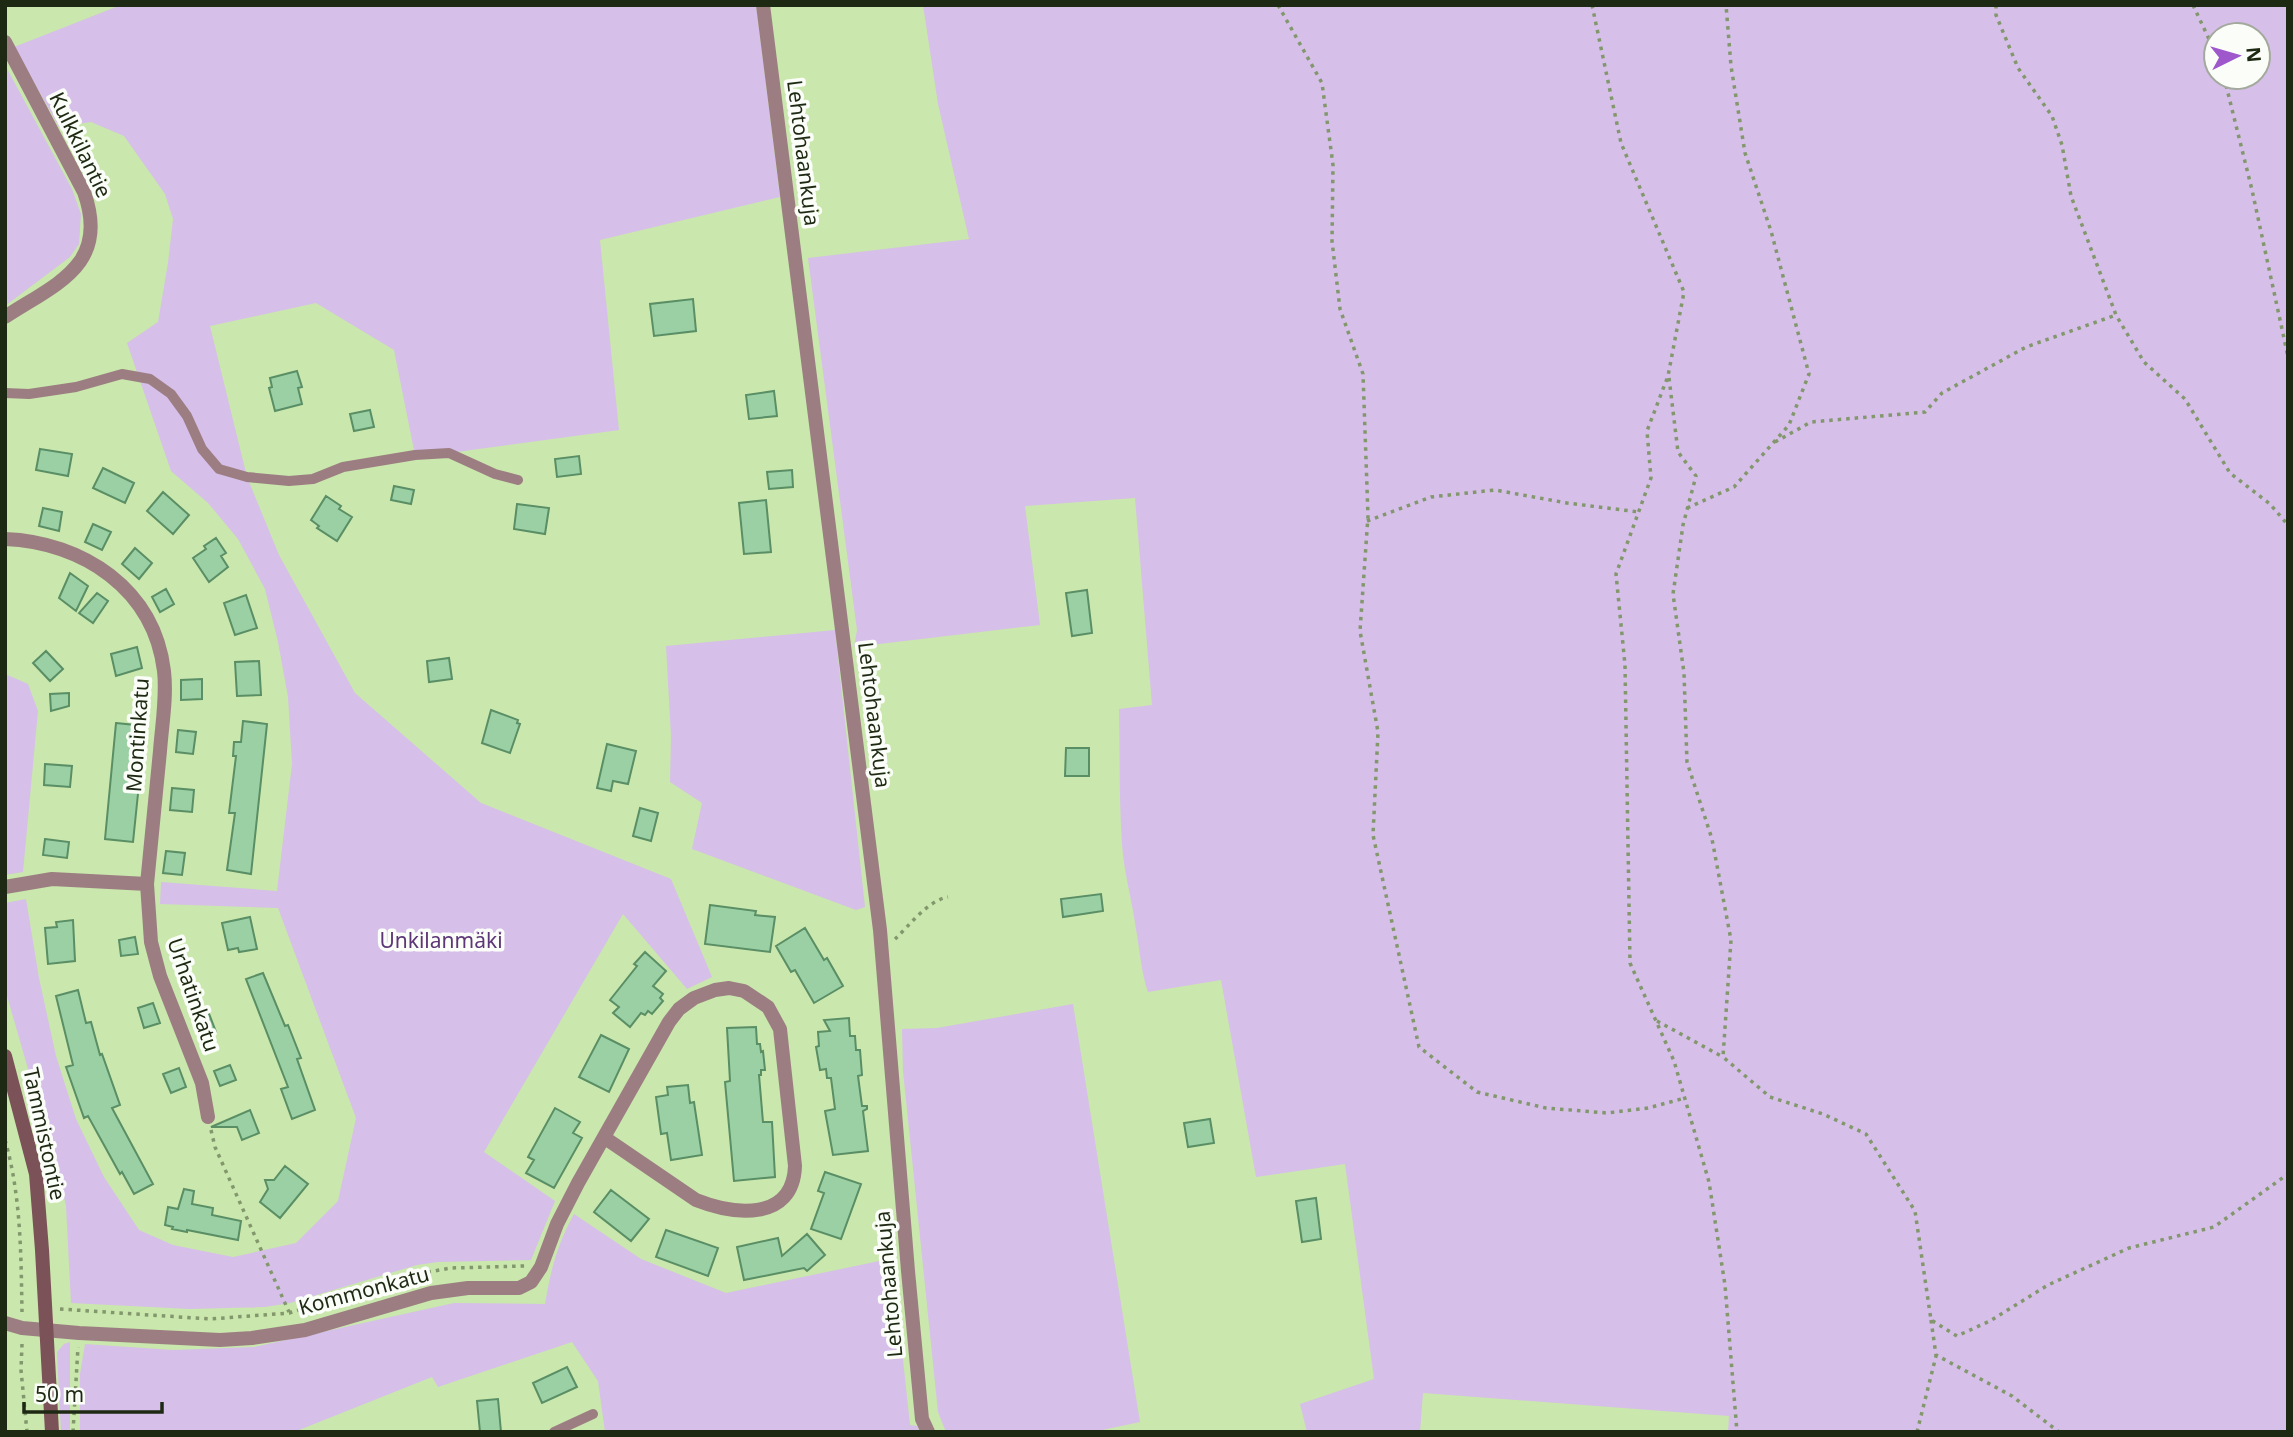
<svg xmlns="http://www.w3.org/2000/svg" width="2293" height="1437" font-family="'Noto Sans',sans-serif">
<rect width="100%" height="100%" fill="#cae7ad"/>
<!-- green -->
<path fill="#d6bfe9" fill-rule="evenodd" d="M121,5H756L780,197L600,240L619,430L449,453L415,455L394,350L316,303L210,326L247,477L279,555L355,693L481,803L671,879L712,977L687,989L623,914L484,1152L555,1201L531,1260L438,1262L417,1265L290,1303L265,1307L190,1309L71,1303L66,1206L60,1180L5,989V903L26,899L39,978L56,1056L76,1119L104,1177L139,1230L173,1245L233,1257L296,1243L338,1201L356,1118L278,908L160,904L161,882L277,891L292,764L288,697L278,642L265,589L238,539L208,503L171,471L127,343L158,322L168,263L173,219L165,194L124,136L91,122L59,127L14,47Z
M923,5H2288V1432H1728L1729,1416L1423,1393L1420,1432H1307L1300,1404L1374,1379L1345,1164L1256,1177L1221,980L1148,992C1141,971 1140,951 1136,929C1132,900 1124,873 1122,844C1119,799 1120,754 1119,709L1152,705L1135,498L1025,506L1040,625L854,647L857,630L808,258L969,239L938,104ZM2216,35H2258V77H2216Z
M5,65L72,189L81,214L79,244L70,257L5,306Z
M835,630L865,907L856,910L692,849L702,803L670,782L671,736L666,646Z
M5,674L28,684L38,711L23,872L5,875Z
M1073,1004L1140,1422L1093,1432H946L938,1412L903,1071L902,1029L937,1028Z
M574,1214L641,1259L726,1293L884,1260L895,1285L910,1425L917,1426L920,1432H605L598,1381L572,1342L438,1387L432,1377L294,1432H80V1374L85,1344L173,1350L254,1347L454,1303L545,1304C551,1269 557,1245 574,1214Z
M70,1342V1432H61L57,1352L64,1344Z"/>
<!-- building -->
<path fill="#9ad0a4" stroke="#5a8e65" stroke-width="2" d="M693,299L696,331L654,336L650,304Z
M297,371L302,387L298,388L302,404L275,411L269,388L272,387L270,378Z
M774,391L777,416L749,419L746,395Z
M370,410L374,427L354,431L350,414Z
M40,449L72,454L68,476L36,470Z
M579,456L581,474L557,477L555,459Z
M103,468L134,483L125,503L93,488Z
M792,470L793,487L769,489L767,472Z
M394,486L414,490L411,504L391,500Z
M163,492L189,515L173,534L147,511Z
M326,496L341,506L339,509L352,517L337,541L317,528L319,526L311,520Z
M766,500L771,552L744,554L739,503Z
M517,504L549,508L545,534L514,529Z
M43,508L62,512L59,531L39,526Z
M93,524L111,532L102,550L85,542Z
M216,538L226,553L221,556L228,567L209,582L193,558L206,549L204,546Z
M135,548L152,563L139,579L122,564Z
M70,573L88,586L76,611L59,598Z
M166,589L174,604L160,612L152,597Z
M1087,590L1092,633L1072,636L1066,593Z
M97,593L108,601L93,623L79,613Z
M246,595L257,628L235,635L224,603Z
M137,647L142,668L116,676L111,654Z
M46,651L63,669L50,681L33,663Z
M449,658L452,679L429,682L427,661Z
M259,661L261,695L237,696L235,662Z
M202,679V699L181,700V680Z
M69,693V706L51,711L50,694Z
M491,710L518,720L517,723L520,724L510,753L482,743Z
M243,721L267,724L251,874L227,870L235,813H229L236,756H233L234,742H241Z
M116,723L145,726L133,842L105,839Z
M178,730L196,732L193,754L176,752Z
M607,744L636,751L628,784L613,781L611,791L597,788Z
M1066,748H1089V776H1065Z
M45,764L72,766L70,787L44,785Z
M172,788L194,790L192,812L170,810Z
M640,808L658,813L651,841L633,836Z
M45,839L69,842L67,858L43,855Z
M166,851L185,853L182,875L163,873Z
M1101,894L1103,911L1063,917L1061,899Z
M710,905L756,911L755,915L775,917L770,952L705,944Z
M250,917L257,949L239,952L238,948L228,950L222,923Z
M73,920L75,961L48,964L45,928L57,927L56,922Z
M805,928L824,960L827,958L843,986L814,1003L795,970L791,972L776,946Z
M135,937L138,954L121,956L119,940Z
M645,952L666,971L653,986L663,994L660,998L663,1001L652,1014L648,1011L645,1015L641,1013L630,1027L613,1013L619,1007L610,1000L637,966L634,964Z
M263,973L285,1026L288,1025L301,1058L297,1059L315,1110L292,1119L281,1089L288,1087L246,979Z
M78,990L86,1023L91,1022L100,1055L102,1054L120,1105L112,1108L153,1184L134,1194L122,1172L120,1174L88,1116L84,1118L66,1067L73,1065L56,996Z
M153,1003L160,1023L144,1028L138,1008Z
M208,1011L216,1032L201,1038L192,1017Z
M849,1018L850,1036H855L856,1050H860L862,1075L858,1076L862,1106H867V1109L863,1111L868,1151L833,1155L825,1111L835,1109L831,1078H827L826,1069L820,1070L816,1047L819,1046L818,1032L830,1031L824,1020Z
M756,1027L757,1044H760L761,1052L763,1051L765,1070H761V1075H759L763,1122H772L775,1177L734,1181L725,1082L730,1081L727,1028Z
M601,1035L629,1049L609,1092L579,1077Z
M230,1065L236,1080L220,1086L214,1071Z
M179,1068L186,1087L171,1093L163,1074Z
M688,1085L690,1103L694,1102L695,1109L702,1155L671,1160L667,1133L661,1134L656,1097L668,1095L667,1087Z
M555,1108L580,1122L573,1133L582,1138L554,1188L526,1173L534,1160L528,1157Z
M250,1110L259,1133L242,1140L237,1127H211Z
M1210,1119L1214,1143L1188,1147L1184,1123Z
M285,1166L308,1184L280,1218L260,1202L268,1189L265,1180H274Z
M825,1172L861,1184L841,1239L811,1229L824,1193L818,1191Z
M184,1189L194,1191L192,1204L213,1208L212,1215L241,1221L238,1240L187,1230V1232L172,1229L173,1227L165,1225L168,1207L178,1209Z
M611,1190L649,1219L631,1241L594,1212Z
M1316,1198L1321,1239L1302,1242L1296,1201Z
M666,1230L718,1248L708,1276L656,1257Z
M807,1234L825,1255L807,1271L804,1268L744,1280L737,1247L778,1238L782,1256Z
M567,1367L577,1387L542,1403L533,1383Z
M498,1399L501,1432H480L477,1401Z"/>
<g fill="none" stroke-linecap="round" stroke-linejoin="round">
<!-- path -->
<path stroke="#82976c" stroke-width="3.5" stroke-dasharray="3.5 5" stroke-linecap="butt" d="M1278,5L1322,83L1333,165L1332,241L1340,309L1363,374L1368,516L1360,631L1378,732L1373,835L1419,1047L1477,1092L1546,1108L1607,1113L1648,1108L1685,1098
M1592,5L1621,143L1684,292L1668,376L1647,431L1651,478L1616,574L1625,665L1630,963L1674,1061L1709,1182L1725,1285L1737,1432
M1996,5V15L2018,68L2052,116L2062,145L2071,196L2116,315L2144,362L2185,399L2230,473L2270,504L2288,525
M2193,5L2216,54
M2224,77L2252,190L2288,357
M1669,378L1678,452L1696,476L1683,525L1673,594L1684,673L1687,762L1712,839L1731,940L1723,1057L1770,1097L1823,1114L1866,1134L1915,1211L1931,1320L1957,1336L1990,1321L2048,1285L2129,1248L2214,1227L2288,1174
M1775,442L1811,422L1925,412L1942,393L2026,347L2116,315
M1687,508L1734,487L1789,425L1809,374L1771,231L1745,153L1731,66L1726,5
M1367,521L1431,497L1495,490L1567,503L1639,512
M895,939C910,925 927,901 948,897
M1657,1021L1723,1057
M211,1130L215,1147L289,1312
M5,1140C21,1195 21,1255 22,1312
M60,1309L210,1319L289,1313L417,1274L451,1268L525,1266
M1931,1320L1936,1355L2012,1396L2059,1432
M22,1344L21,1370L27,1432
M73,1432L78,1347
M1917,1432L1936,1356"/>
<!-- lane -->
<path stroke="#9c7e82" stroke-width="10" d="M5,393L29,394L76,387L122,374L150,379L171,394L187,416L202,449L219,469L247,477L289,481L313,479L343,467L415,455L449,453L495,474L518,480
M554,1432L593,1414"/>
<!-- street -->
<path stroke="#9c7e82" stroke-width="14" d="M763,5L880,930L908,1271L922,1419L928,1432
M5,42L84,192C110,265 57,283 5,317
M5,539C83,542 154,589 164,671C167,697 162,724 160,751C156,795 151,840 147,884L52,879L5,887
M147,884L151,942L160,976L202,1083L208,1117
M5,1323L22,1328L79,1333L220,1340L252,1338L305,1330L431,1293L468,1288H519L531,1282L541,1267L557,1224L578,1183L669,1022L679,1009L694,998L715,990L729,988L744,991L768,1007L780,1029L795,1166C793,1222 734,1215 696,1200L605,1138"/>
<!-- secondary -->
<path stroke="#7b5258" stroke-width="14" d="M5,1056L36,1174L42,1250L52,1432"/>
</g>
<g text-anchor="middle" stroke-width="7" stroke-linejoin="round" paint-order="stroke">
<!-- street labels -->
<g font-size="21" fill="#1e2913" stroke="#fbfef8">
<text transform="translate(80 145) rotate(64)" y="7">Kulkkilantie</text>
<text transform="translate(803 153) rotate(83)" y="7">Lehtohaankuja</text>
<text transform="translate(874 715) rotate(83)" y="7">Lehtohaankuja</text>
<text transform="translate(138 735) rotate(-86)" y="7">Montinkatu</text>
<text transform="translate(193 995) rotate(71)" y="7">Urhatinkatu</text>
<text transform="translate(44 1134) rotate(78)" y="7">Tammistontie</text>
<text transform="translate(889 1284) rotate(-95)" y="7">Lehtohaankuja</text>
<text transform="translate(364 1291) rotate(-15)" y="7">Kommonkatu</text>
</g>
<!-- park labels -->
<g font-size="21" fill="#5d3677" stroke="#fbfef8">
<text x="441" y="948">Unkilanmäki</text>
</g>
</g>
<!-- border -->
<rect width="2293" height="1437" fill="none" stroke="#1e2913" stroke-width="14"/>
<!-- north arrow -->
<g transform="translate(2237 56) rotate(85)"><circle r="33" fill="#fbfef8" stroke="#a3a99c" stroke-width="2"/>
<path d="M0-5L12 26L0 18L-12 26Z" fill="#9e58cc"/>
<text y="-10" font-size="19" font-weight="bold" text-anchor="middle" fill="#1e2913">N</text>
</g>
<!-- scale -->
<path d="M24 1402v10h138v-10" fill="none" stroke="#1e2913" stroke-width="3.5"/>
<text x="35" y="1402" font-size="21" fill="#1e2913" stroke="#fbfef8" stroke-width="5" paint-order="stroke">50 m</text>
</svg>
